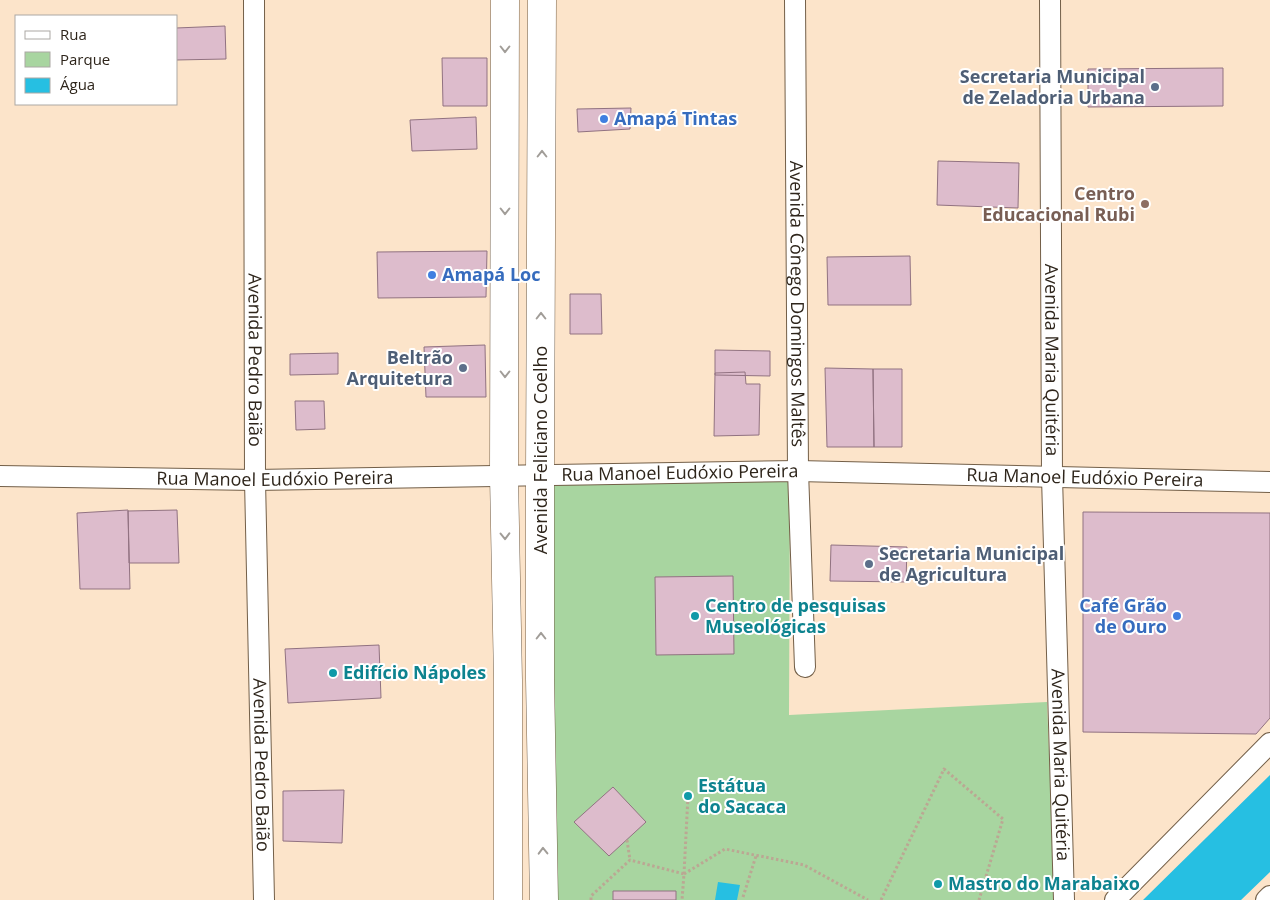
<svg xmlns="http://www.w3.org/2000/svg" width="1270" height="900" font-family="'Open Sans',sans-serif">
<rect width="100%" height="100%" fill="#fce4ca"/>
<!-- green -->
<path fill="#a8d5a0" d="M790,480L789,715L1047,702L1055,900H546L544,483Z"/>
<!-- water -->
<path fill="#26bfe2" d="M1270,775V872L1241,900H1143Z
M718,882L740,885L737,900H715Z"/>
<!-- building -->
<path fill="#ddbccc" stroke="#917281" d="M225,26L226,59L176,60V28Z
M442,58H487V106H443Z
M1223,68V106L1088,107V69Z
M631,108L630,129L578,132L577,109Z
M476,117L477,149L412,151L410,120Z
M938,161L1019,163L1018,208L937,205Z
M487,251L486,297L378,298L377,252Z
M910,256L911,305H828L827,257Z
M570,294H601L602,334H570Z
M485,345L486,397H426L424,347Z
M715,350L770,351V376L715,375Z
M338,353V374L290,375V354Z
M825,368L873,369L874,447H827Z
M873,369H902V447H874Z
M745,372L746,384H760L759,435L714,436L715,373Z
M295,401H324L325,429L296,430Z
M128,510L130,589H80L77,513Z
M177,510L179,563H129L128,511Z
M1083,512L1270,513V718L1256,734L1083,732Z
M831,545L907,547L906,582L830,581Z
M733,576L734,654L656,655L655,577Z
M379,645L381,698L288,703L285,649Z
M613,787L646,822L609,856L574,822Z
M344,790L342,843L283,841V791Z
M613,891H676V900H613Z"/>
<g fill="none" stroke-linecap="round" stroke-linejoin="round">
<!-- street casing -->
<g stroke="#735f48" stroke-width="22">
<g id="street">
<path id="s1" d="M254,0L255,480L264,900"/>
<path id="s2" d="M795,0L798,471L805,667"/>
<path id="s3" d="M1050,0L1052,477L1064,900"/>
<path id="s4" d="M0,476L255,480L798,471L1270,482"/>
<path d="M1115,900L1270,743"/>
<path d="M1266,900L1270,896"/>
</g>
</g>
<!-- secondary casing -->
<g stroke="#735f48" stroke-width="29">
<path id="secondary" d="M505,0L504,476L508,680V900
M542,0L540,476V679L544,900"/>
</g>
<!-- path -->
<path stroke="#bba793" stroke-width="3" stroke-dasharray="2.5 2.5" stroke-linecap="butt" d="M627,840L630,860
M684,874L725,849L804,865L868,900
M684,874L688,796
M743,897L756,856
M591,900V896L630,860L684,874L682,900
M881,900L944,769L1003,819L979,900"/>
<!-- street -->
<use href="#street" stroke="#fff" stroke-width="20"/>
<!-- secondary -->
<use href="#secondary" stroke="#fff" stroke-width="28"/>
</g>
<!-- one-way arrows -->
<defs><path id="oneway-chevron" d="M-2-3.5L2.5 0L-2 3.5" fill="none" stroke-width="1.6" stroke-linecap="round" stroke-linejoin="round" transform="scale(1.25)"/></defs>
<g stroke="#a19d98">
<use href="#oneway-chevron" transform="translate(505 49) rotate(90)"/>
<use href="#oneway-chevron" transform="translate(542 154) rotate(-90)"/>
<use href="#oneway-chevron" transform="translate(505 211) rotate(90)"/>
<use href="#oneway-chevron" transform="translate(541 316) rotate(-90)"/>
<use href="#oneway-chevron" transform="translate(505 374) rotate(90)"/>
<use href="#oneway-chevron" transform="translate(505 536) rotate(89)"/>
<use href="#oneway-chevron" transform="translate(541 636) rotate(-90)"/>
<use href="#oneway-chevron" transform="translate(543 851) rotate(-91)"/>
</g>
<!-- markers -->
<g fill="#5c6f8a" stroke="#fff" stroke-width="2">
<circle cx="1155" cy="87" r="5"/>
<circle cx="463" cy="368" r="5"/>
<circle cx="869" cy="564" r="5"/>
</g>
<g fill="#3f7fe0" stroke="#fff" stroke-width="2">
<circle cx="604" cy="119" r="5"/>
<circle cx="432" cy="275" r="5"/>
<circle cx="1177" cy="616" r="5"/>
</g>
<circle fill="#8d6e63" stroke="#fff" stroke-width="2" cx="1145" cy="204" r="5"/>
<g fill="#0f9aa8" stroke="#fff" stroke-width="2">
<circle cx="695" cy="616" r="5"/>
<circle cx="333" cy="673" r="5"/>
<circle cx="688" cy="796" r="5"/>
<circle cx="938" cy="884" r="5"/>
</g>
<g text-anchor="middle" stroke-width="4" stroke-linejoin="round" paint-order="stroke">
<!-- service labels -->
<g font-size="18" font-weight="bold" fill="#4e5e75" stroke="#fff" text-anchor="end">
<text x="1145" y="83">Secretaria Municipal<tspan x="1145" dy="21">de Zeladoria Urbana</tspan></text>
<text x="453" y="364">Beltrão<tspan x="453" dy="21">Arquitetura</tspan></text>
<text x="879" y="560" text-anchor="start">Secretaria Municipal<tspan x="879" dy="21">de Agricultura</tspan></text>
</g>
<!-- shop labels -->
<g font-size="18" font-weight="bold" fill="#366cbe" stroke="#fff" text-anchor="start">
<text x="614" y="125">Amapá Tintas</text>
<text x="442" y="281">Amapá Loc</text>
<text x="1167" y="612" text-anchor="end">Café Grão<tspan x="1167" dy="21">de Ouro</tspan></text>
</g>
<!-- education labels -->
<g font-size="18" font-weight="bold" fill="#785e54" stroke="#fff" text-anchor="end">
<text x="1135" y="200">Centro<tspan x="1135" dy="21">Educacional Rubi</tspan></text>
</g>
<!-- street labels -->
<g font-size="18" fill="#2e251b" stroke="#fff">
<text dy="6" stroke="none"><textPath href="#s2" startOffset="304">Avenida Cônego Domingos Maltês</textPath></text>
<text dy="6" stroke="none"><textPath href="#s1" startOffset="360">Avenida Pedro Baião</textPath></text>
<text dy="6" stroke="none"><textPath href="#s3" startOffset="360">Avenida Maria Quitéria</textPath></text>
<text transform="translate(541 450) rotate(-90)" y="6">Avenida Feliciano Coelho</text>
<text dy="6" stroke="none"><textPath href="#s4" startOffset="680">Rua Manoel Eudóxio Pereira</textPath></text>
<text dy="6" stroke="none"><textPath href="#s4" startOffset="275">Rua Manoel Eudóxio Pereira</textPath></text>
<text dy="6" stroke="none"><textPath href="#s4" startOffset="1085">Rua Manoel Eudóxio Pereira</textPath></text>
<text dy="6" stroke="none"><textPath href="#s1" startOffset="765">Avenida Pedro Baião</textPath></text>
<text dy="6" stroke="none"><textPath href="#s3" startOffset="765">Avenida Maria Quitéria</textPath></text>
</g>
<!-- culture labels -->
<g font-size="18" font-weight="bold" fill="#0d838f" stroke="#fff" text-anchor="start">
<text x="705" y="612">Centro de pesquisas<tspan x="705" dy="21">Museológicas</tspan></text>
<text x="343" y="679">Edifício Nápoles</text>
<text x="698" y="792">Estátua<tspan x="698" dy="21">do Sacaca</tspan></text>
<text x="948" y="890">Mastro do Marabaixo</text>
</g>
</g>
<!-- legend -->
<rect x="15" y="15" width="162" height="90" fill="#ffffff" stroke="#aba8a4"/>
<rect x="25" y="31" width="25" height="8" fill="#ffffff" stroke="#aba8a4"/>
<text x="60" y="40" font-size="15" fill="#2e251b">Rua</text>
<rect x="25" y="52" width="25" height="15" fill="#a8d5a0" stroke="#aba8a4"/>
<text x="60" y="65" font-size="15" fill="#2e251b">Parque</text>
<rect x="25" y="78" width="25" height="15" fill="#26bfe2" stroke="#aba8a4"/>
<text x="60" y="90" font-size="15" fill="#2e251b">Água</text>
</svg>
